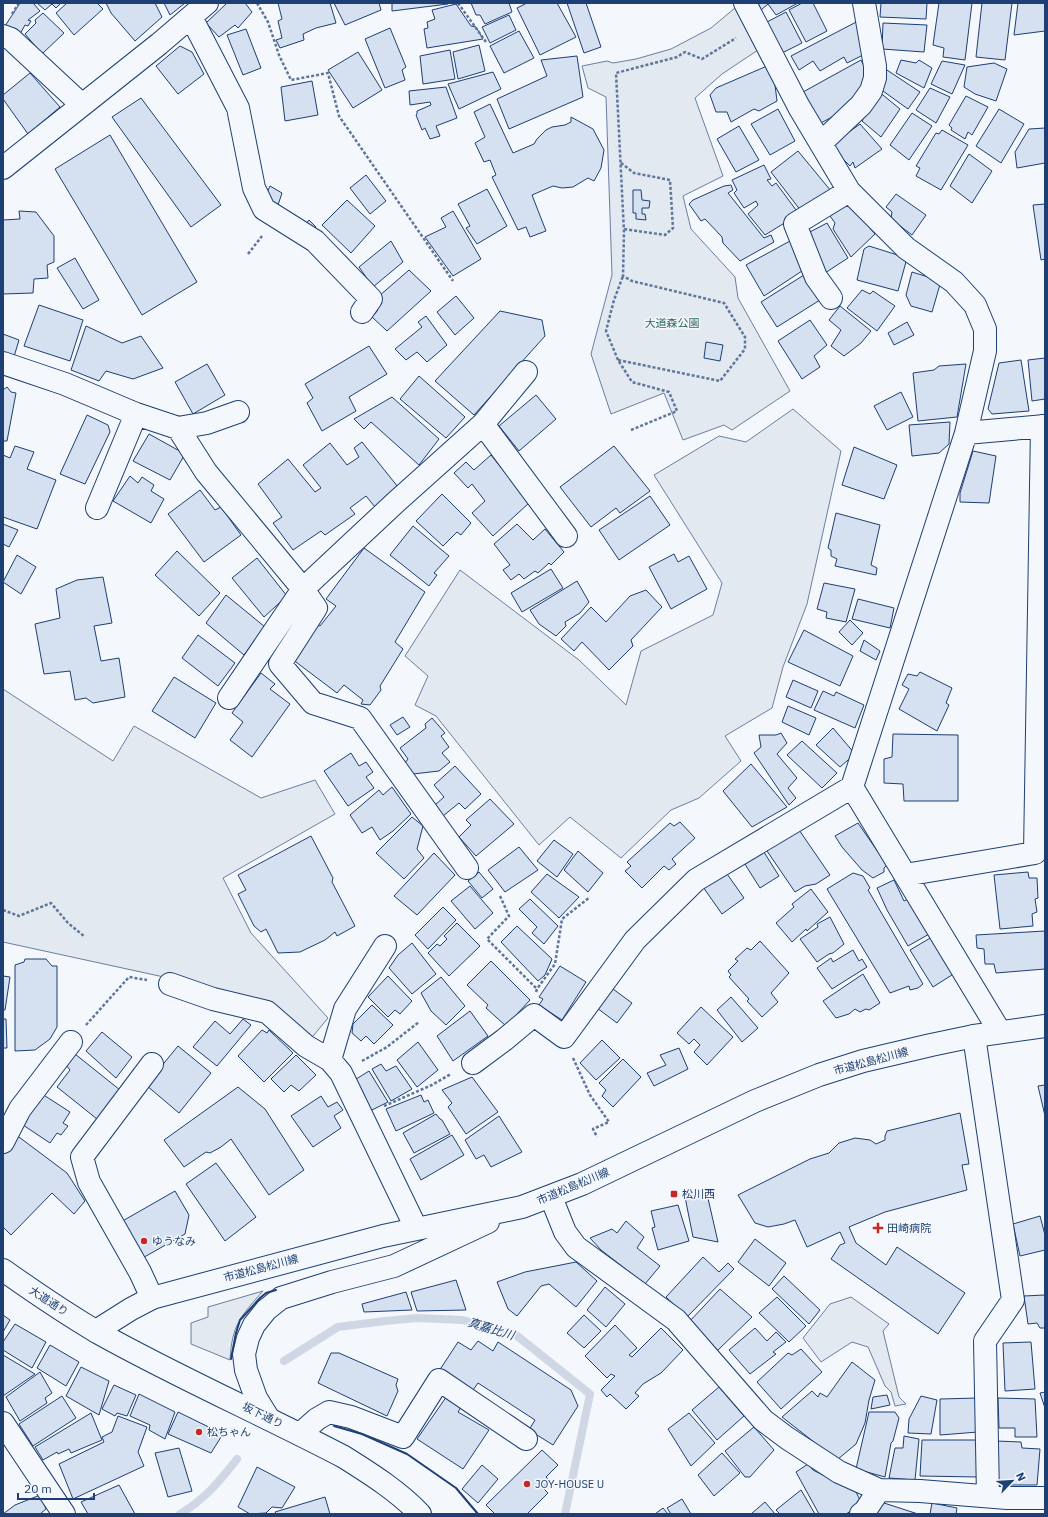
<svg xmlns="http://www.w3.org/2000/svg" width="1048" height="1517" font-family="'IBM Plex Sans','Noto Sans JP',sans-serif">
<rect width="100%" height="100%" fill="#f4f7fb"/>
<!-- green -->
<path fill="#e3e9f0" stroke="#687fa3" d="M735,8L758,50L722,74L695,98L723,176L683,196L691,229L735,277L738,298L790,391L732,430L724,425L683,440L664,393L611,414L591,354L612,275L606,97L588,88L582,66L607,61L613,63L636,59L671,49L711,28Z
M793,409L841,451L807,604L783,667L772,708L725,736L741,761L699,798L671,810L621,858L570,817L539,845L436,716L415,705L428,676L405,656L460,570L579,660L626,705L641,651L713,615L722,583L654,475L719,436L746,442Z
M3,689L113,761L134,726L261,798L315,780L335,814L223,878L251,933L328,1018L309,1041L173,979L3,942Z
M263,1291C240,1317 232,1325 230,1360L191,1344V1323L208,1317V1307Z
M851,1297L889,1324L883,1331L899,1397L906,1404L895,1406L891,1392L885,1386L868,1347L852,1342L821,1362L803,1338L830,1304Z"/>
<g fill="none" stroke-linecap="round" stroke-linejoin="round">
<!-- stream -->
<path stroke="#cfd7e4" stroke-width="8" d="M284,1361L338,1327L385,1321L417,1318L463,1320L516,1335L590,1394L565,1514
M180,1514C205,1499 219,1482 237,1459"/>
</g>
<!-- building -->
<path fill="#d5e0f0" stroke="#1d3f73" d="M20,3H33L40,11L28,20L31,21L28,26L25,25L19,36L5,26Z
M37,3H61L56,8L52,4L45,10Z
M67,3H97L103,9L74,35L56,13Z
M106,3H155L162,17L135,41L111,13Z
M164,3H185L170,15Z
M227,3H245L252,12L238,28L235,25L219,37L206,23Z
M278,3H330L336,23L316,28L303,34L304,40L280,48L276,40L282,38L278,21L282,19Z
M334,3H379L381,10L345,25Z
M392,3H447L448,4L392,11Z
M471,3H509L512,12L485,24L480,15H476Z
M527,3H557L576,37L540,55L517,8Z
M567,3H586L601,47L584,53Z
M758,3H798L776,15L768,4L761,10Z
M802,3H813L827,31L806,42L789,10Z
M881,3H927L926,19L880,17Z
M939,3H972L965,60L943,57L944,48L933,45Z
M982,3H1012L1005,60L976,57Z
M1018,3H1045V31L1014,35Z
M456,4L471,26L476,27L483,39L427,48L424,29L428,28L427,22L435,19L432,10Z
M786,12L802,43L782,53L767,22Z
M43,13L64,33L42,54L25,34L36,23L35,20Z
M509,15L516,30L490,43L482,27Z
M862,19L867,53L847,63L844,57L820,71L813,61L799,70L791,56Z
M883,23L927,25L924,52L882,49Z
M390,28L406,67L402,70L405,80L385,88L365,39Z
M246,29L261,68L243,75L227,35Z
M519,31L534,58L504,73L490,46Z
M479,45L485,71L458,79L453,52Z
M180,46L192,52L204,74L178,94L156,66Z
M450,50L455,79L423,84L420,56Z
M358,52L382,90L353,108L328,70Z
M577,56L583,97L509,129L497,99L547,76L541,60Z
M861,60L870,79L863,100L821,123L803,92Z
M901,60L916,63L919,60L932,68L924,88L896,73Z
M942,61L965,65L952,94L931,84Z
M994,63L1007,69L996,101L975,94L964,87L967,67Z
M767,66L775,85L777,101L759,111L754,109L731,122L727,112H716L710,95L716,88Z
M887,70L920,92L908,109L876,86Z
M493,72L501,89L459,109L448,84Z
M30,73L60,107L28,134L3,99V95Z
M312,81L318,115L285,121L281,87Z
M446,87L457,118L436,126L440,136L430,139L425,128L422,130L416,115L417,114V111L431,105L430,102L410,105L409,91Z
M930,88L950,97L936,123L916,110Z
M878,91L900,109L881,137L862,121Z
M966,96L988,107L972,135L968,132L965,139L951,130L952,128L949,125Z
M141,98L221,205L191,227L112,117Z
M490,104L513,153L534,144L537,139L546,130L552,127L565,125L571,122V117L593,129L604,150L601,168L594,181L588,178L573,187L562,188L553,186L532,195L546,231L530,237L526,227L518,230L492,177L496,175L490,160L484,162L475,143L485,137L474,112Z
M778,109L795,141L770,155L751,124Z
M999,109L1024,124L1001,163L976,146Z
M912,113L932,126L909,160L890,145Z
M860,124L882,149L855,168L853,162L850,166L837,153L834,143L847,130L849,132Z
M739,126L759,160L736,172L717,139Z
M1045,128V163L1017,168L1015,152L1029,129Z
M942,130L968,145L941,190L916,176L920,168L916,166L936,133L939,134Z
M110,135L197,282L142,315L55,169Z
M798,151L831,191L801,211L771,172Z
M969,154L992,171L972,203L950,186Z
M764,165L771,179L767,180L772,186L776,183L799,214L765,235L748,214L758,205L756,201L744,208L734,193L737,190L732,180Z
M366,175L386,201L370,214L350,188Z
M731,185L733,190L728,193L764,238L771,235L774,242L740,261L723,243L722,237L705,219L701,221L689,204L693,200L724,186Z
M270,186L282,193L278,205L265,197Z
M487,189L507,226L477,244L466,228L470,226L458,204Z
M633,190H641L642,200L650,201L649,208H642V214H645L646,220L636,219V213H633Z
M896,194L926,215L912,235L891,219L892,212L886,207Z
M347,200L375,226L351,253L322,225Z
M847,201L875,234L851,257L833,229L835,223L830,216Z
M1045,204V259L1041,260L1033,205Z
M19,211L36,212L54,236V262L47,265L48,278L34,279L33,293L3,294V220L20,219Z
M453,211L481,259L453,276L425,237L446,227L441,218Z
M309,220L316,227L309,234L303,228Z
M827,223L848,258L825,273L808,233Z
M391,241L403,262L373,287L359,267Z
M790,241L805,269L764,296L746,265Z
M869,246L907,258L898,291L857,280L864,249Z
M75,258L99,300L83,309L57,268Z
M409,270L431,291L387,331L372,317L378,310L371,303Z
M912,272L941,281L932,312L911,306L906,295Z
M804,275L820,300L777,327L761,302Z
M862,290L870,294L873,291L895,306L877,331L847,308Z
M456,296L474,318L455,335L437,312Z
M39,305L83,320L70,361L24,346Z
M840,306L871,331L861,343L844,356L831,346L841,330L829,320Z
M500,311L542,320L545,336L474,415L435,381Z
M426,316L447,345L427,362L417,352L406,360L395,349L422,327L418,322Z
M810,320L827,345L814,356L820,367L802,379L778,341Z
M907,322L914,335L894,345L888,333Z
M86,326L122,343L141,336L163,368L133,379L106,371L99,381L71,370Z
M3,334L19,340L13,360L3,356Z
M706,342L723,345L720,361L704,358Z
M369,346L387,374L349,397L356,411L322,431L307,403L313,398L305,384Z
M1045,358V399L1032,401L1028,360Z
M1021,360L1029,411L992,414L988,409L999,363Z
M207,364L225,395L193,414L175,382Z
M966,364L957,417L918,421L913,373L934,370L939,366Z
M419,376L465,417L446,438L400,399Z
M7,387L11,392L16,393L7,441H3V390Z
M901,392L913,417L887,430L874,406Z
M536,395L556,419L519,451L499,426Z
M392,397L439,439L419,465L371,422L364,429L354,419Z
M87,415L108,425L110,432L85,484L60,474Z
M950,422L949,444L939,453L912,456L909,425Z
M149,434L185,454L170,480L133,461Z
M362,442L398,487L375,507L366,496L350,508L355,514L325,535L321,531L293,550L273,523L282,517L258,484L288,459L315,492L321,488L303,465L330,443L347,465L359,457L354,448Z
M15,446L34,452L27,469L56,480L37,529L3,517V455L10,458Z
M614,446L650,491L620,513L616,508L591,527L560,487Z
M854,447L897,465L884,499L842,485Z
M973,451L996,456L989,503L960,502V493Z
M491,455L529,503L493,536L472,513L485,501L472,484L468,488L454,473L466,462L474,470Z
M130,476L138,483L142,477L154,485L151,491L164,499L151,523L113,501Z
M200,490L215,510L221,507L241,535L204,562L168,514Z
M442,494L471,523L461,535L457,532L443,546L416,521Z
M650,496L670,525L619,560L599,530Z
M836,513L880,525L871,565L877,568L876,575L835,566L837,559L831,556V550L828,548Z
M3,524L18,530L9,547L3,544Z
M517,524L533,540L545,529L564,552L551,565L549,563L538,573L535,571L524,579L519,574L511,580L503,570L510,565L494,544Z
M413,526L449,556L434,573L437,575L429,586L390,555Z
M364,548L425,592L395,642L403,649L380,686L381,690L370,705L361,704L363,700L344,685L337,693L292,659L315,624L320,626L336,606L326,599Z
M177,551L220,593L199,616L155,575Z
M674,554L678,562L689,556L707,589L671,609L649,567Z
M17,555L36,567L21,594L3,582Z
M257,558L287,596L264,617L232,578Z
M551,569L563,588L522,612L511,593Z
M103,577L112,623L94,626L101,661L119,658L125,697L93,703L86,698L75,700L70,671L44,674L35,624L60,618L56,589L77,580Z
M577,581L589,602L580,613L565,622L566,626L556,636L539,624L530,610Z
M824,583L855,589L846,622L826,618L827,612L817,609Z
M646,590L662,607L631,640L633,646L609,670L582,642L574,651L561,639L591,607L606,622L630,596Z
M226,595L265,627L244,655L206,623Z
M858,599L894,608L890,628L852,619Z
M850,620L863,633L852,645L839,632Z
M804,630L853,656L840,686L788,662Z
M198,635L235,663L218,686L182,658Z
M864,640L880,651L876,660L860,651Z
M920,672L952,688L946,703L949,705L937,731L899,709L909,689L902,685L908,674L917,676Z
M261,673L275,684L270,689L290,704L252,757L230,740L243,722L232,713Z
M174,677L216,703L195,738L152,711Z
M793,680L818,691L811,708L786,697Z
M823,691L834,696L836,692L864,705L855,728L814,710Z
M788,706L816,718L809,735L782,722Z
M403,717L410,727L397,735L390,725Z
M432,718L445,733L441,736L449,747L442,753L450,762L439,771L413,774L405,763L408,759L400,748L426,728L425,724Z
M833,728L855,754L840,767L816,745Z
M781,733L787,743L777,754L797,778L788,788L796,798L789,805L754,753L761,747L759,735H776Z
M893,734L958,735V801H904L903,784L884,783V759L892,757Z
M802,741L837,773L822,788L787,755Z
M351,753L359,766L366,762L373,772L366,777L374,788L348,806L324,771Z
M751,764L787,807L752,827L723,791Z
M455,766L481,794L465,809L459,803L443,816L435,805L444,797L434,785Z
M392,787L411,814L393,831L380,840L372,827L362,833L350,815L379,790L383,795Z
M490,799L514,824L476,856L459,837L471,825L466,820Z
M412,817L423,826L417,849L424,858L404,879L376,853Z
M680,822L695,838L672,859L676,864L669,870L664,866L642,888L625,871L631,866L627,862L670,823L674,826Z
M858,823L887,865L884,868V872L873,878L862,870L842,847L835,836Z
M797,827L830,875L816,884L805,886L795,892L765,848Z
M311,836L333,878L332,882L355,926L337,936L335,932L325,940L300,952L278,953L266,929L261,932L254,926L238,894L246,890L238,875Z
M554,840L573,854L557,877L537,861Z
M519,847L538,870L505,892L488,870Z
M762,849L779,876L760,888L743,861Z
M578,851L603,873L588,892L564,870Z
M434,853L455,875L417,915L394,896Z
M725,871L744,898L722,914L703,887Z
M479,872L493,889L482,898L468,881Z
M1028,872L1029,878H1037L1038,898L1035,899L1037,912L1032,914L1033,926L1000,929L994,875Z
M853,873L863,876L870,888L868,890L923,984L918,988L910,990L909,986L890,993L827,889Z
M547,874L579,897L559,918L531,892Z
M894,880L904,901L908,899L915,913L918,912L931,933L908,946L887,910L877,888Z
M470,886L493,913L475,929L451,901Z
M811,889L828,912L807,931L806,929L792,942L776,923L794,907L792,904Z
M530,899L558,926L544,944L532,933L537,927L519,909Z
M443,907L456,920L428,949L415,935Z
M830,917L844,944L833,953L829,954L817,962L800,939L818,927L817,924Z
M457,923L480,946L449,976L428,953L437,944L440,946L447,939L444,936Z
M517,926L552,959L545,975L538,981L501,942Z
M1045,931V969L996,973L994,964H985L984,949L977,948L976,935Z
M932,937L955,973L933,987L910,950Z
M760,941L789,973L771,993L778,1002L762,1017L747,1001L749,999L729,977L731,975L728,971L738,961L735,959L747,948L751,950Z
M412,943L436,974L412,994L389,968L398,955Z
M853,950L859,961L862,959L867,967L832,989L817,968L831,958L833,962Z
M25,959H46L52,966H57V1027L50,1039L35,1050L15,1051V965L24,962Z
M491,961L530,1000L506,1026L486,1008L488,1005L467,985Z
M560,966L586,982L562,1020L539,1005L543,999L539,997Z
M863,974L880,1003L869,1010L866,1009L860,1012L855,1009L849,1014L836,1018L823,1001Z
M3,976L10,977L5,1010H3Z
M388,976L412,1001L400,1014L395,1010L388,1017L368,997Z
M441,977L465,1006L446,1025L431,1011L421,993Z
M613,989L632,1003L617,1023L597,1008Z
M731,997L758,1028L742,1042L717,1010Z
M372,1005L393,1025L374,1044L366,1036L361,1041L352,1033L353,1024Z
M701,1007L733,1037L707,1065L694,1052L700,1045L694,1039L689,1044L677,1033Z
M470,1011L488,1036L453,1061L437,1036Z
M3,1019H6L7,1048H3Z
M243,1019L251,1025L217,1066L193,1047L215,1021L230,1034Z
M262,1030L267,1033L269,1030L293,1053L264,1082L238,1056Z
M102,1032L132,1057L116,1078L86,1051Z
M602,1040L620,1058L596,1080L580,1063Z
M418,1042L438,1070L417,1087L397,1060Z
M178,1046L211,1073L179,1113L146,1085Z
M679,1048L688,1069L654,1086L647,1073L666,1065L660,1055Z
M75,1054L120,1090L97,1119L57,1087L70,1070L66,1065Z
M296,1055L316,1075L299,1091L291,1085L284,1092L271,1079Z
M623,1059L641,1077L613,1107L602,1096L606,1090L599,1083Z
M381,1064L386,1071L396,1066L412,1089L391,1101L372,1069Z
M369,1071L388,1102L368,1112L353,1081Z
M472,1077L498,1112L466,1134L448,1107L452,1103L442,1090Z
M1045,1085V1116L1038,1086Z
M238,1087L265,1109L304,1170L269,1195L231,1139L221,1147L210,1153L206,1152L184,1167L164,1140Z
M39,1092L70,1112L63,1123L68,1126L61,1135L57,1133L50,1143L20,1123Z
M421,1095L424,1102L428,1100L434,1113L396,1131L386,1109Z
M321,1096L328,1107L337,1102L343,1110L334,1116L341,1128L313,1147L291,1116Z
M960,1113L969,1164L962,1165L967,1190L885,1212L849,1227L856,1243L886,1265L897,1247L965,1293L938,1334L831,1259L840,1245L845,1243L840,1232L807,1247L795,1220L784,1224L768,1227L755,1223L738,1195L810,1159L829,1153L839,1143L855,1138L870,1140L876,1144L885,1140V1136L887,1131Z
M436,1114L440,1119L442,1120L450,1134L414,1153L403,1133Z
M499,1116L522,1152L491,1167L484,1155L476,1159L465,1140Z
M15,1134L67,1173L85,1201L74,1214L52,1193L11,1235L3,1227V1150Z
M452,1135L464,1155L421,1180L410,1159Z
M216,1163L256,1217L225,1241L186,1184Z
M175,1191L189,1215L185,1234L139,1260L119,1223Z
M707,1194L718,1242L693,1237L685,1197Z
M678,1205L689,1241L658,1250L652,1228L655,1227L651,1211Z
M1040,1216L1045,1235V1250L1020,1256L1013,1224Z
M626,1221L644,1237L637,1248L660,1266L645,1284L601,1250L590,1238L612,1229L617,1233Z
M755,1239L786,1263L769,1286L738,1262Z
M703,1257L719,1272L728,1263L734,1269L687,1317L666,1297Z
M576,1262L597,1281L576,1307L549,1284L541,1286L517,1316L508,1309L497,1282L525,1272Z
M784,1276L820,1310L809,1324L772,1289Z
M456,1280L466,1310L417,1311L411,1292Z
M605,1287L625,1304L606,1327L587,1310Z
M720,1289L752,1317L717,1351L688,1323Z
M406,1292L412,1310L364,1312L362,1304Z
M1045,1295V1328H1040L1037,1323L1028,1324L1024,1296Z
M777,1297L806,1326L789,1342L759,1313Z
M3,1315L10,1320L3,1332Z
M584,1315L601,1331L584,1348L567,1333Z
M15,1324L46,1342L32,1368L3,1350V1342Z
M615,1325L637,1348L629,1355L632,1357L661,1328L683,1350L661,1373L643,1384L635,1393L639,1396L626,1409L610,1394L607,1397L601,1390L615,1376L611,1374L607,1378L585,1356Z
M755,1328L767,1341L776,1332L786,1342L773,1352L776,1354L750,1374L729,1350Z
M478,1341L493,1351L498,1342L571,1390L578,1406L553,1445L529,1430L535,1420L478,1383L471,1393L439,1371L458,1342L471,1350Z
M1031,1342L1035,1389L1005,1391L1003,1343Z
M50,1345L79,1362L66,1386L37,1368Z
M801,1349L822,1372L781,1409L757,1382L788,1353L792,1355Z
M331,1353H339L398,1379L396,1385L398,1391L387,1416L318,1383Z
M3,1355L35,1374L3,1396Z
M852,1362L875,1380L869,1400L865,1423L856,1444L837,1460L782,1417L812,1391L818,1397L820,1393L827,1397Z
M81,1367L109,1381L99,1415L66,1396Z
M40,1372L52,1393L45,1398L47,1403L20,1421L6,1397Z
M114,1385L136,1395L127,1416L117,1413L115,1416L102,1409Z
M719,1387L744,1416L717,1440L692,1410Z
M1045,1392V1408L1040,1393Z
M449,1393L463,1404L458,1412L489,1430L463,1469L417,1439Z
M139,1394L175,1412L165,1439L149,1430L150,1425L130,1416Z
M887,1395L890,1405L871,1409L873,1397Z
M62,1396L76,1418L33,1446L19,1424Z
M921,1396L937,1400L931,1434L908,1433L909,1419Z
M978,1398V1432L940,1435V1399Z
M998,1398L1035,1399L1037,1437H1015V1428H999Z
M178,1412L223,1434L211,1453L168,1434Z
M869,1412H895L899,1418L893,1441L891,1443L885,1477L856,1469Z
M91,1413L102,1440L71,1453L69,1449L58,1454L57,1452L43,1460L35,1447Z
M689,1413L715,1443L691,1466L668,1429Z
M118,1416L147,1427L138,1452L144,1466L73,1499L59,1464L104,1442L102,1437L112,1432Z
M754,1427L774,1450L750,1477H745L725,1451Z
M904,1436L919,1439L915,1480L889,1478L895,1448H903Z
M922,1440H978L979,1477L920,1476Z
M996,1441L1021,1442L1022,1448L1040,1449L1037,1485H995Z
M179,1448L192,1491L168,1497L155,1453Z
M542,1450L558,1465L546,1477L549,1480L543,1488L548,1493L527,1514H495L486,1505Z
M722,1453L740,1473L714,1496L698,1475Z
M808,1464L813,1470L856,1492L862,1504L846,1514H819L796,1472Z
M482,1465L498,1479L478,1503L462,1489Z
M257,1467L295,1487L282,1508L272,1507L266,1513L250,1514L238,1507Z
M119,1485L135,1514H88L81,1502Z
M801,1490L815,1514H780L776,1510Z
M40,1495L46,1509L40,1514H3L15,1505Z
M325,1497L330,1514H276L275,1512Z
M682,1499L691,1514H671L667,1508Z
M765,1502L775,1514H751Z
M884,1503L918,1514H874L876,1510Z
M932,1503L957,1508L956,1514H930Z
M663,1508L668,1514H655Z"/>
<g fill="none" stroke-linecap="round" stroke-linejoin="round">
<!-- street casing -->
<g stroke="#1d3f73" stroke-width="24">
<path id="street" d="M745,3L799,107L849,191L906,248L954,282L975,305L985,329V351L966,433L852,787L1000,1032
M191,17L238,108L254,188L264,209L315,241L371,299L362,312
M3,36L11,39L82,105
M821,143L861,105L871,91L875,78V66L864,3
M3,168L159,44L207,3
M831,298L816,277L795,224L849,191
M3,363L65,384L136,414L178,428L206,472L303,589L396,502L483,424L526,372
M483,424L566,536
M178,428L207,423L238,412
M966,433L1045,426
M97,508L136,414
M229,698L303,589L316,608L280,664L313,703L360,718L467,868
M905,875L1035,853L1042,426
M170,984L213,999L267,1012L306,1046L330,1060L341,1073L416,1228
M974,1036L1013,1300L985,1341L988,1496
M330,1060L345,1009L385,946
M473,1063L504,1040L534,1015L564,1037L635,940L696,880L852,787
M152,1064L82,1157L89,1182L140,1272L152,1298
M3,1142L20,1109L71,1042
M551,1197L565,1232L576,1247L676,1320L763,1420L787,1438L839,1472L879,1490L920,1491L1007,1498H1045
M3,1423L64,1514
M300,1434L317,1419L329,1412L351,1417L403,1437L439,1380L526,1439
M861,1514L865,1511L879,1490"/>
</g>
<!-- secondary casing -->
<g stroke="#1d3f73" stroke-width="24">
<path id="secondary" d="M96,1331L131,1309L152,1298L383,1236L522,1207L582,1184L755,1101L819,1075L863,1061L931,1045L974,1036L1045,1026
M269,1419L256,1398L246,1370L244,1354L248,1338L254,1325L266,1310L281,1298L332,1282L394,1266L488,1222"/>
</g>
<!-- primary casing -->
<g stroke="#1d3f73" stroke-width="24">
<path id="primary" d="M3,1270C34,1292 65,1313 97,1332C177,1377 262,1414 344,1457C371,1474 398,1491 420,1514"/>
</g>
<!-- path -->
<path stroke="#5e769c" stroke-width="2.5" stroke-dasharray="3 2" stroke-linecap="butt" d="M257,3L268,22L279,55L291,80L328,73L339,116L453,281
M458,3L486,42
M12,14L19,3
M621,163L634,173L670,180L673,228L665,235L624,229
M248,254L262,236
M618,360L606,331L614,300L623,276
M631,430L677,411L669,392L632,382L618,360L720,381L745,349V337L724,303L632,281L623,276L624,232L616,73L677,57L685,52L702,59L736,38
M500,896L509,916L487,939L537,989
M3,910L19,916L51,903L68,923L85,937
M536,992L537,989L555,964L562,919L590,897
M86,1025L129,977L147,980
M573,1058L590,1095L609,1122L593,1129L597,1137
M362,1061L387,1047L419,1022
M384,1106L432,1085L451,1074"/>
<!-- street -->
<use href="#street" stroke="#f4f7fb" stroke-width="22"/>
<!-- secondary -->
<use href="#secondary" stroke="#f4f7fb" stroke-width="22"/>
<!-- primary -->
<use href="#primary" stroke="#f4f7fb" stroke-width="22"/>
<!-- wall -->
<path stroke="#1d3f73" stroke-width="2" d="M231,1359L236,1333L240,1320L260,1298L266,1293L276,1290
M334,1426L362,1434L407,1454L456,1488L478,1514"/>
</g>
<!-- markers -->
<g fill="#c62828" stroke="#f4f7fb" stroke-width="1.5">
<rect x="670" y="1190" width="8" height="8" rx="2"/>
<path d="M876 1222h4v4h4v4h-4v4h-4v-4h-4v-4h4z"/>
<circle cx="144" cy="1241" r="4"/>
<circle cx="199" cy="1432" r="4"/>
<circle cx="527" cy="1484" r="4"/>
</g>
<g text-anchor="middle" stroke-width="3" stroke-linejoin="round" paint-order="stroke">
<!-- park labels -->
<g font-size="11" fill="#2c6c60" stroke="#f4f7fb">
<text x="672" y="327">大道森公園</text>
</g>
<!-- street labels -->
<g font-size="11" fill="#1d3f73" stroke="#f4f7fb">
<text transform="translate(871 1061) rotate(-15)" y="4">市道松島松川線</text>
<text transform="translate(573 1186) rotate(-23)" y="4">市道松島松川線</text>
<text transform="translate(261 1268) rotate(-15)" y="4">市道松島松川線</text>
<text transform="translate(49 1301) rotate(33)" y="4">大道通り</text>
<text transform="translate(263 1415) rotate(26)" y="4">坂下通り</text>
</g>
<!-- poi labels -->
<g font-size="11" fill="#1d3f73" stroke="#f4f7fb" text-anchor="start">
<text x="682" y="1198">松川西</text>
<text x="887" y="1232">田崎病院</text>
<text x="152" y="1245">ゆうなみ</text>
<text x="207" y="1436">松ちゃん</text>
<text x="535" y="1488">JOY-HOUSE U</text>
</g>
<!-- water labels -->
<g font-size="12" font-style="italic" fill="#1d3f73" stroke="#f4f7fb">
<text transform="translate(491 1329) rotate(17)" y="4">真嘉比川</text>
</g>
</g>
<!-- border -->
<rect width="1048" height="1517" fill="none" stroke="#1d3f73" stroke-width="8"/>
<!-- north arrow -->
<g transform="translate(1012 1481) rotate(65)" stroke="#f4f7fb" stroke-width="3" paint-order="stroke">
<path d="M0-3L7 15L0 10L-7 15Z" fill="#1d3f73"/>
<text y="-6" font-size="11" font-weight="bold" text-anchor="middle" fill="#1d3f73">N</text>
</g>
<!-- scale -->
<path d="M18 1493v6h76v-6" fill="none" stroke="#1d3f73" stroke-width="2"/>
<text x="24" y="1493" font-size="12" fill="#1d3f73" stroke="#f4f7fb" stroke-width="3" paint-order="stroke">20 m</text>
</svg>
